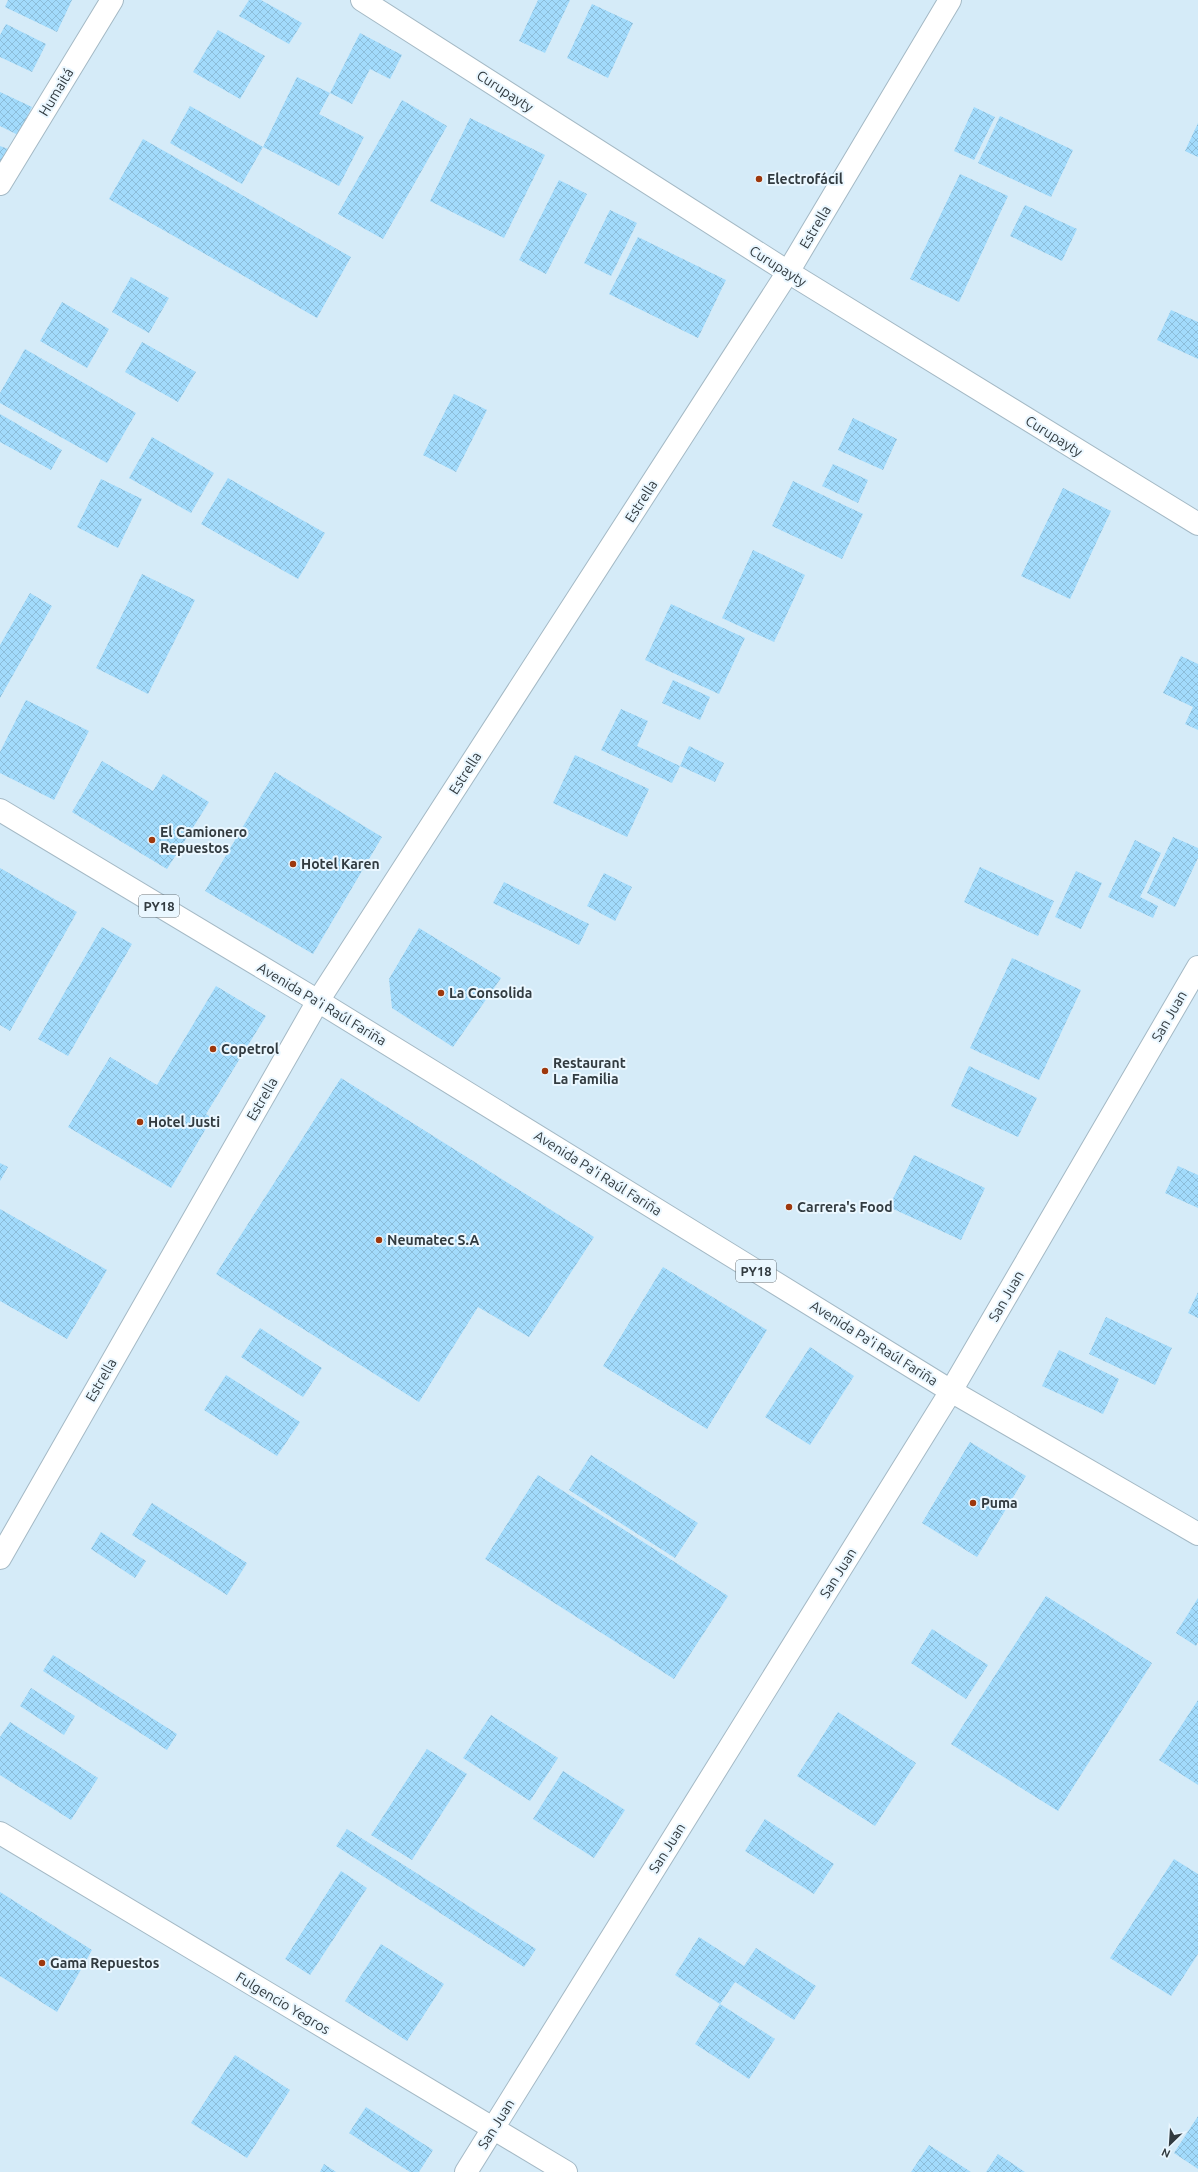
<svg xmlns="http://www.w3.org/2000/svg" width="1198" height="2172" font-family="Ubuntu,sans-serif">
<defs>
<pattern id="building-cross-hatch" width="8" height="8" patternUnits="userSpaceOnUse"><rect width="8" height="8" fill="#a2dbfc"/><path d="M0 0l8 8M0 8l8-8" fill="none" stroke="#8cbdd9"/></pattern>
</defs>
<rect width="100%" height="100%" fill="#d5ebf8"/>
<!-- building -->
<path fill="url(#building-cross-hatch)" d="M8,0H72L57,32L5,7Z
M249,0H261L302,23L289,44L239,16Z
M538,0H570L545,53L519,41Z
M592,4L633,23L608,78L567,58Z
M6,24L46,44L32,72L0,57V35Z
M218,30L265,56L240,99L193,72Z
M360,33L402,55L390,79L370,69L352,104L330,93L319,114L364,137L339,186L263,147L297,77L330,93Z
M0,92L32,107L18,135L0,126Z
M402,100L447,126L383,239L338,214Z
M190,106L263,147L242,184L170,143Z
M974,107L995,117L974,160L954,151Z
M1000,116L1073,150L1051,197L978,163Z
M470,118L545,155L504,238L430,201Z
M1198,123V157L1185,151Z
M143,139L351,257L317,318L109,199Z
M0,146L8,149L0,165Z
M960,174L1008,196L959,302L910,279Z
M559,180L587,194L546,274L519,260Z
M1025,205L1077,229L1062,261L1010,236Z
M610,210L637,223L611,276L584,263Z
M638,237L726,280L698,338L609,294Z
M131,277L169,298L149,333L112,312Z
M62,302L109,329L87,368L40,341Z
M1171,310L1198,322V359L1157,340Z
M142,342L196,372L178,402L125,372Z
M25,349L136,413L107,463L0,403V393Z
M454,394L487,410L456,472L423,455Z
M0,414L62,450L51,470L0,442Z
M853,418L897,439L883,470L838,450Z
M152,437L214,473L191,513L129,478Z
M833,464L868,480L858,503L822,486Z
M228,478L325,533L298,579L201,524Z
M101,479L142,499L118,548L77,527Z
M793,481L863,514L842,559L772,526Z
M1063,488L1111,511L1070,599L1021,576Z
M753,550L805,575L774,642L722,618Z
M142,574L195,600L148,694L96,668Z
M30,593L52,606L0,698V645Z
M671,604L745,638L719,694L645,660Z
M1181,656L1198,664V730L1185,724L1193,707L1163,693Z
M673,680L710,697L700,720L662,703Z
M26,700L89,731L54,800L0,773V752Z
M621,709L648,721L637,746L680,766L689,746L724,763L715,782L680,766L672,783L601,750Z
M575,755L649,789L627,837L553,803Z
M102,761L153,791L163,774L209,802L167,869L72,812Z
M275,772L382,837L313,954L205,891Z
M1173,837L1198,848V858L1175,907L1147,893Z
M1135,840L1161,853L1140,897L1158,906L1153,918L1108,897Z
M980,867L1054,901L1038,936L964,902Z
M0,868L77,912L10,1031L0,1025Z
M1076,871L1102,883L1081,929L1055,917Z
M604,873L632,887L615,921L587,906Z
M504,882L589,924L579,945L493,903Z
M102,927L132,944L68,1056L38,1039Z
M419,928L501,978L453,1047L392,1008L389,979Z
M1012,958L1081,990L1039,1080L970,1048Z
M216,986L266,1016L206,1114L212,1118L171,1188L68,1127L110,1057L157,1085Z
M969,1066L1037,1098L1018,1137L951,1106Z
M341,1078L594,1237L529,1337L478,1307L419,1402L216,1274Z
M914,1155L985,1188L961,1240L889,1207Z
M0,1163L8,1167L0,1181Z
M1178,1166L1198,1175V1208L1165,1193Z
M0,1209L107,1270L67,1339L0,1301Z
M663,1267L767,1330L707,1429L603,1366Z
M1198,1292V1318L1188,1313Z
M1106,1317L1172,1348L1155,1385L1089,1354Z
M260,1328L322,1368L303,1397L241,1357Z
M810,1347L854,1376L810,1445L765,1417Z
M1059,1350L1119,1379L1103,1414L1042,1386Z
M226,1375L300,1422L277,1456L204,1410Z
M970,1442L1026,1476L977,1557L922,1523Z
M591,1455L698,1523L675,1558L569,1490Z
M538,1475L728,1596L674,1679L485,1559Z
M152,1503L247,1563L227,1595L132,1535Z
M101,1532L146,1561L135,1578L91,1549Z
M1046,1596L1152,1663L1058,1811L951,1744Z
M1198,1598V1642L1196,1646L1176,1633Z
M932,1629L988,1665L966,1699L911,1663Z
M53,1655L177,1734L167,1750L43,1671Z
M31,1688L75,1716L64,1735L20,1706Z
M1198,1700V1785L1159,1760Z
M838,1712L916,1763L875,1826L797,1776Z
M491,1715L558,1758L530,1801L463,1758Z
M10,1722L98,1778L71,1820L0,1775V1737Z
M427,1749L467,1774L412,1860L371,1835Z
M563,1771L625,1810L594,1858L533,1819Z
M765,1819L834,1864L814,1894L745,1851Z
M347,1829L536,1949L524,1967L336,1846Z
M1174,1859L1198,1874V1954L1171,1996L1110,1958Z
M341,1871L367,1888L310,1975L285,1959Z
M0,1892L92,1950L57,2012L0,1976Z
M699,1937L744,1966L756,1948L816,1986L794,2020L735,1982L720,2004L675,1975Z
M381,1944L444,1984L407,2041L345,2001Z
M720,2004L775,2039L749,2079L695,2044Z
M235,2055L290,2090L247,2158L191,2123Z
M366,2107L433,2150L419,2172H410L349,2133Z
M1198,2116V2169L1174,2153Z
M929,2145L971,2172H911Z
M998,2154L1025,2172H986Z
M324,2164L336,2172H320Z"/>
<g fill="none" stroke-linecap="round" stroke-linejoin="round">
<!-- minor casing -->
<g stroke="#a4b9c5" stroke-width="24">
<path id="minor" d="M362,0L788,272L1198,524
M0,184L112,0
M0,1558L318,1001
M0,1833L566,2172
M466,2172L951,1391L1198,967"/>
</g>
<!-- secondary casing -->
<g stroke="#a4b9c5" stroke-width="24">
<path id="secondary" d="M318,1001L788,272L950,0"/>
</g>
<!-- trunk casing -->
<g stroke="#a4b9c5" stroke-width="24">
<path id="trunk" d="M0,810L318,1001L951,1391L1198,1534"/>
</g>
<!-- minor -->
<use href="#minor" stroke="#fff" stroke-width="22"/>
<!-- secondary -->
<use href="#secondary" stroke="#fff" stroke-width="22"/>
<!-- trunk -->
<use href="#trunk" stroke="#fff" stroke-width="22"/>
</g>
<!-- markers -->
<g fill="#9e380d" stroke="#eaf7ff" stroke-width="1.5">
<circle cx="759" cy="179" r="4"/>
<circle cx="152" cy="840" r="4"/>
<circle cx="293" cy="864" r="4"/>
<circle cx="441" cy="993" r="4"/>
<circle cx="213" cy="1049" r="4"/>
<circle cx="545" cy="1071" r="4"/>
<circle cx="140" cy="1122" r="4"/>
<circle cx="789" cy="1207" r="4"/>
<circle cx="379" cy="1240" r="4"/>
<circle cx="973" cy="1503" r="4"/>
<circle cx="42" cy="1963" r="4"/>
</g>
<g text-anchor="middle" stroke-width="4" stroke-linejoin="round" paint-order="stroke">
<!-- shield labels -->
<g fill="#eaf7ff" stroke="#697379" stroke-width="1">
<rect x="139" y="895" width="40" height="22" rx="3"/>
<rect x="736" y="1260" width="40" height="22" rx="3"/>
</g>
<g font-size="13" font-weight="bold" fill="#323b40">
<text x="159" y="911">PY18</text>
<text x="756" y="1276">PY18</text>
</g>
<!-- street labels -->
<g font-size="14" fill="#323b40" stroke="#eaf7ff">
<text transform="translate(505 91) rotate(33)" y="5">Curupayty</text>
<text transform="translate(56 92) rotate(-59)" y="5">Humaitá</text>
<text transform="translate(815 227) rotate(-59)" y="5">Estrella</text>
<text transform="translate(778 266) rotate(32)" y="5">Curupayty</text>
<text transform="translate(1054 436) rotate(32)" y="5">Curupayty</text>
<text transform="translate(641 501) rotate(-57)" y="5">Estrella</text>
<text transform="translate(465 773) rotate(-57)" y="5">Estrella</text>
<text transform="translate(322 1004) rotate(31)" y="5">Avenida Pa'i Raúl Fariña</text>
<text transform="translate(1169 1016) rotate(-60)" y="5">San Juan</text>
<text transform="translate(262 1099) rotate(-60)" y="5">Estrella</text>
<text transform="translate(598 1173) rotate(32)" y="5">Avenida Pa'i Raúl Fariña</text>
<text transform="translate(1006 1296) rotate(-60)" y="5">San Juan</text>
<text transform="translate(874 1343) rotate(32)" y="5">Avenida Pa'i Raúl Fariña</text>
<text transform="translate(101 1380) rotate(-60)" y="5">Estrella</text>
<text transform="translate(838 1573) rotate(-58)" y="5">San Juan</text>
<text transform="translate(667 1848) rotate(-58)" y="5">San Juan</text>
<text transform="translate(283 2003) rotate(31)" y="5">Fulgencio Yegros</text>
<text transform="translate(496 2124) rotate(-58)" y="5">San Juan</text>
</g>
<!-- poi labels -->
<g font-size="14" font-weight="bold" fill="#323b40" stroke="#eaf7ff" text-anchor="start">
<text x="767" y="184">Electrofácil</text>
<text x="160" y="837">El Camionero<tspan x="160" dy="16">Repuestos</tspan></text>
<text x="301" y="869">Hotel Karen</text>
<text x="449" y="998">La Consolida</text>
<text x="221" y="1054">Copetrol</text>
<text x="553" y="1068">Restaurant<tspan x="553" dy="16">La Familia</tspan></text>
<text x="148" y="1127">Hotel Justi</text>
<text x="797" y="1212">Carrera's Food</text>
<text x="387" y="1245">Neumatec S.A</text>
<text x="981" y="1508">Puma</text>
<text x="50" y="1968">Gama Repuestos</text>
</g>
</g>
<!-- north arrow -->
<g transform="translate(1170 2144) rotate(205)" stroke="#eaf7ff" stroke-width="3" paint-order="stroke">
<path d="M0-3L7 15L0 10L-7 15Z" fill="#323b40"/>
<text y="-6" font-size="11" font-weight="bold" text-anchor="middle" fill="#323b40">N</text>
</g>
</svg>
